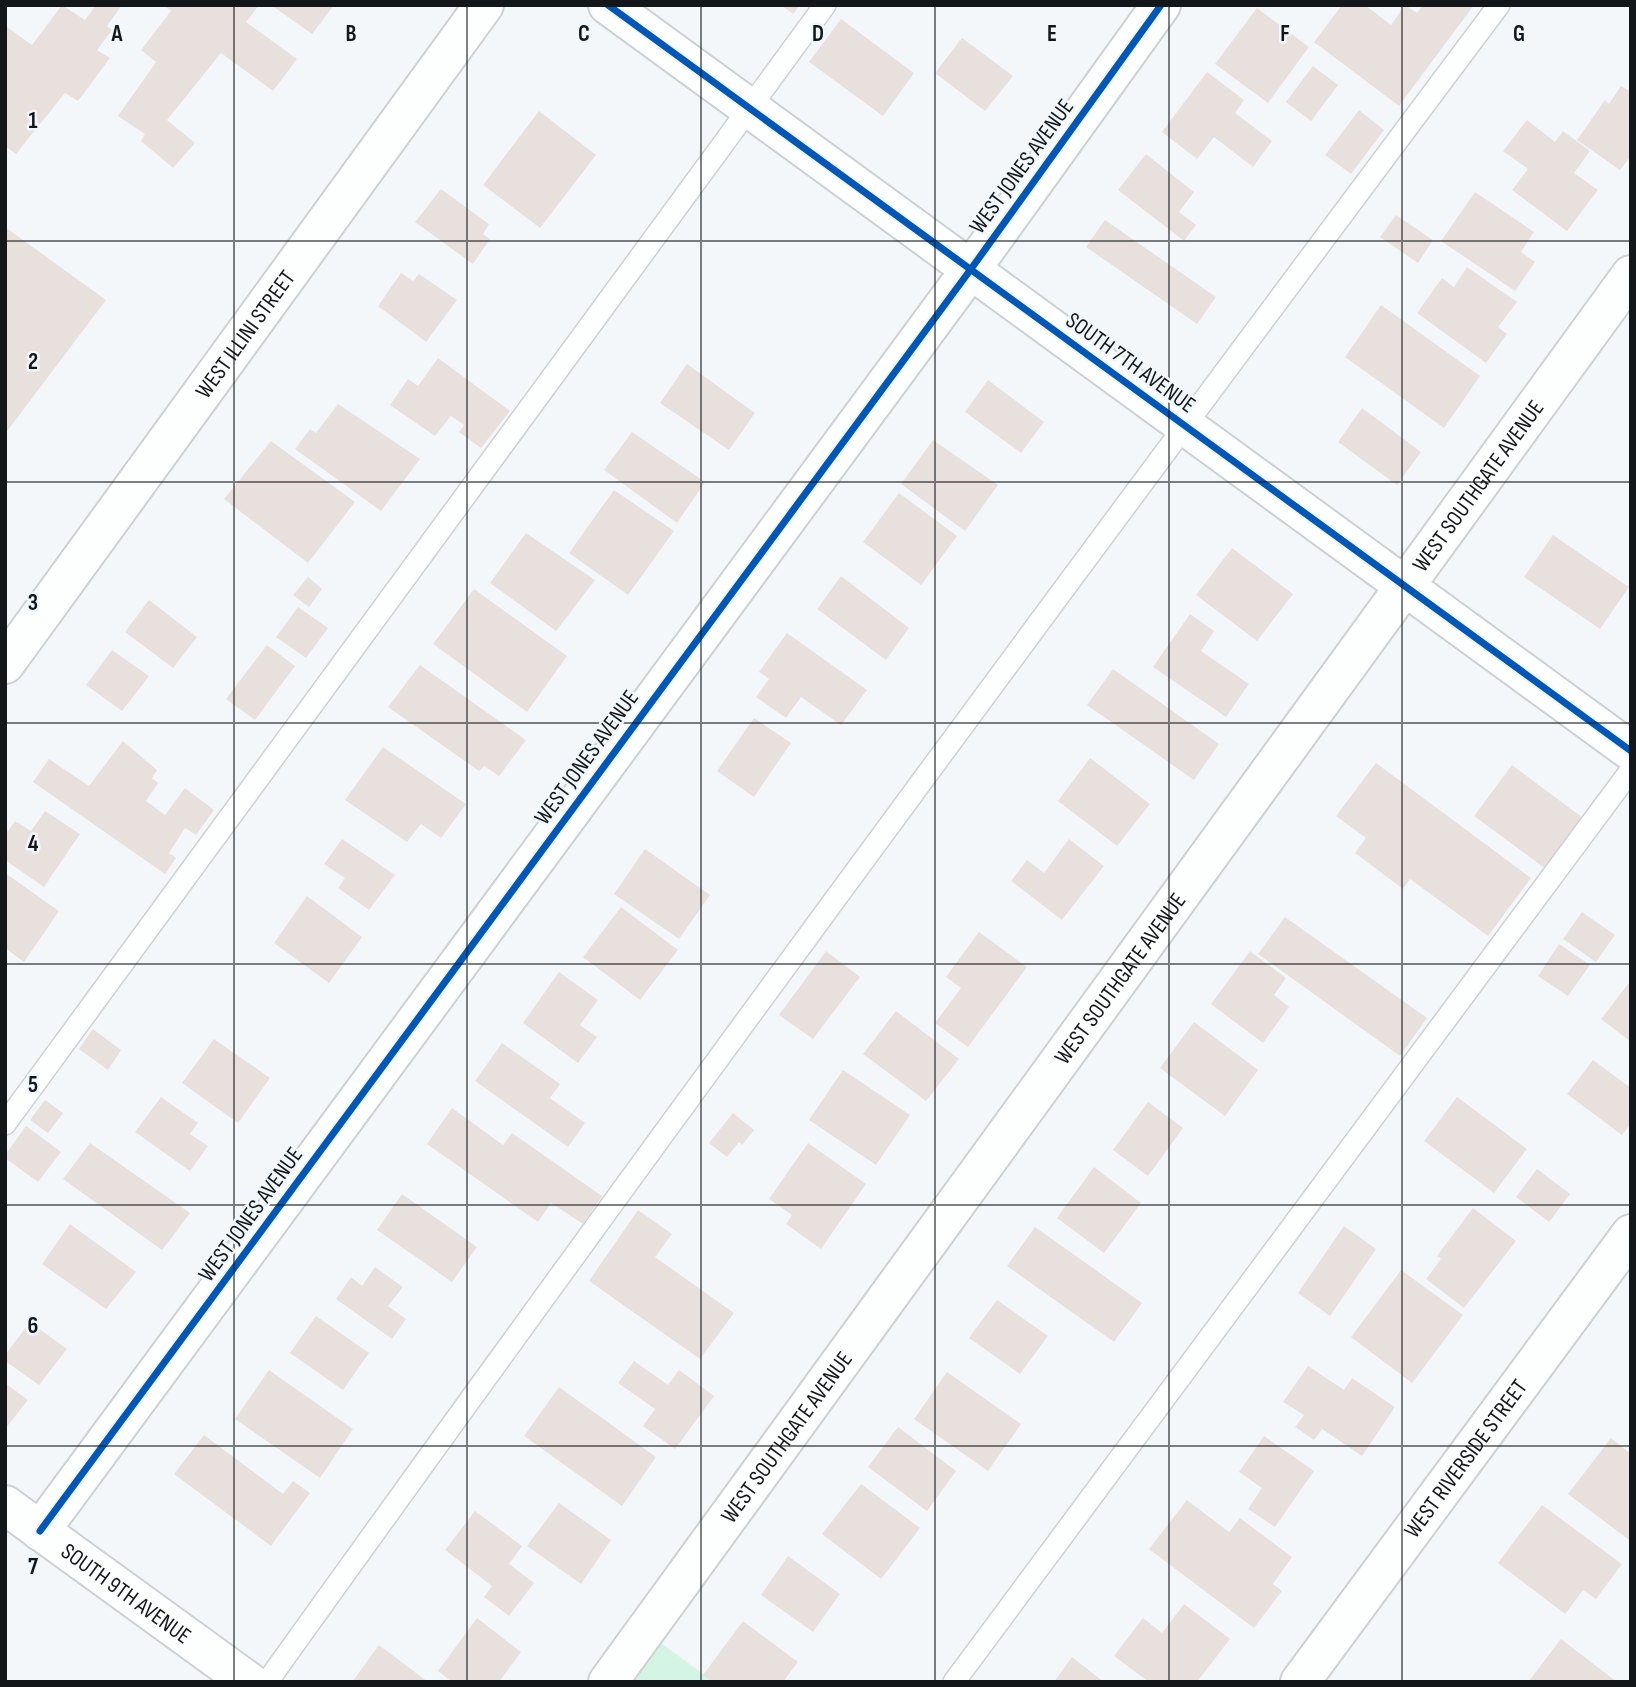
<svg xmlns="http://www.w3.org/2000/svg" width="1636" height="1687" font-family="'Sofia Sans Condensed',sans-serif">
<rect width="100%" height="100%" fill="#f4f7fa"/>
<!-- green -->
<path fill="#d4f5e5" d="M661,1643L714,1682H633Z"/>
<!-- building -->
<path fill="#e8e0dd" d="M62,5L85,20L96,5H122L107,26L112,30L97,50L110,58L78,101L65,93L16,154L5,146V29L7,27L32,45Z
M164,5H259L246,22L297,59L273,91L221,53L167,120L195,143L173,168L141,141L145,134L118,116L156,62L141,50L171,11Z
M271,5H334L312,34Z
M781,5H800L793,14Z
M1342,5H1365L1391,25L1405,5L1417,13L1423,5H1474L1399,106L1314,42Z
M1257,8L1309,47L1268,103L1215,64Z
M841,19L914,73L883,116L809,62Z
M962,38L1013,76L985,111L935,73Z
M1313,66L1338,85L1311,121L1286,102Z
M1207,72L1244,100L1235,113L1272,141L1253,167L1214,137L1197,159L1162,132Z
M1621,86L1631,92V156L1620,170L1577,140L1605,100L1609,104Z
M1359,110L1384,130L1351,174L1325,155Z
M539,111L596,155L540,228L483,185Z
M1527,120L1555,142L1563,131L1590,151L1574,173L1598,190L1567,231L1512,190L1528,169L1503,151Z
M1146,154L1194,192L1179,212L1196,225L1184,241L1118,190Z
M441,189L489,224L483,234L490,239L473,264L415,222Z
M1475,192L1534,232L1521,252L1535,262L1515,291L1441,241Z
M1396,215L1433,240L1418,263L1380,237Z
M1105,220L1216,297L1197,324L1086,247Z
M5,227L106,300L5,434Z
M1467,267L1517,302L1498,327L1507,334L1486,363L1417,313L1442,278L1454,287Z
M401,273L413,281L419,274L457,300L426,342L378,306Z
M1381,305L1480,376L1444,428L1345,357Z
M438,358L510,411L481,448L459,432L464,425L451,416L435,436L390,405L408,379L418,386Z
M687,364L755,413L729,450L660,403Z
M988,380L1044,422L1021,453L965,412Z
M338,404L420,459L381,511L295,449L310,429L316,433Z
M1362,408L1421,452L1397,485L1338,442Z
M632,432L705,482L677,523L604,470Z
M933,440L998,485L965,531L901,484Z
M271,441L355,502L308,563L224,499Z
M614,490L674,531L628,595L569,553Z
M899,493L957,536L921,585L863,542Z
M526,533L595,580L556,631L490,583Z
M1553,535L1629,587L1600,629L1524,577Z
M1232,548L1293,594L1257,641L1196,595Z
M841,576L909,628L886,660L817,609Z
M308,577L322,589L309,607L293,595Z
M474,589L567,656L527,712L433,644Z
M149,600L197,637L173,668L125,632Z
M298,607L328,628L306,658L276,637Z
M1190,614L1214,631L1201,651L1249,684L1226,717L1153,667Z
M787,633L867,690L841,725L801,697L786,718L756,697L769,679L759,672Z
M267,645L295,666L255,720L226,699Z
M112,650L149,676L122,711L86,685Z
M420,665L526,740L499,776L484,766L479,771L388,707Z
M1113,669L1219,744L1194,780L1087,705Z
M754,718L791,743L754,797L717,771Z
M123,741L157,770L152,778L158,783L146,801L165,815L185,788L214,810L196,835L185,828L169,853L176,858L165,874L33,782L49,759L89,786Z
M383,747L466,804L441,838L421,824L407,842L345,800Z
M1090,758L1150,804L1117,846L1058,801Z
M1376,763L1531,878L1488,936L1410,879L1403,889L1355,853L1366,838L1336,816Z
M1512,765L1587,821L1550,872L1474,816Z
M45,811L80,834L44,887L5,860V835L15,821L31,831Z
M342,839L395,875L369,910L338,888L345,878L324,864Z
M1069,839L1104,866L1062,920L1011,881L1027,860L1044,873Z
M645,849L710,895L679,939L614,894Z
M5,873L59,911L24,962L5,948Z
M307,896L362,937L329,983L274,943Z
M621,907L678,950L640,1000L583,957Z
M1582,912L1615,935L1596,962L1563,939Z
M1285,917L1427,1018L1400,1056L1258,954Z
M979,932L1027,967L968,1047L935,1023L961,988L946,977Z
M1559,944L1590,965L1568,996L1538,976Z
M826,951L860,977L813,1039L779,1015Z
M1250,951L1286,978L1274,995L1289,1007L1263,1043L1211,1004Z
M559,972L598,1000L580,1025L597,1037L578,1063L523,1023Z
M1628,984L1631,986V1042L1601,1019Z
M896,1011L959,1059L926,1101L863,1054Z
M1194,1022L1258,1070L1225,1116L1160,1068Z
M93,1029L121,1050L108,1070L79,1049Z
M214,1039L270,1078L238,1123L182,1083Z
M502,1043L560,1084L550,1098L585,1123L568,1147L475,1081Z
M1593,1060L1631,1088V1123L1622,1135L1567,1094Z
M843,1070L910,1115L876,1165L809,1120Z
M161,1097L198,1123L190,1134L208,1146L190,1171L135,1132Z
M1457,1097L1527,1149L1494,1193L1424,1141Z
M45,1100L63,1113L48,1133L30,1120Z
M1148,1102L1183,1128L1148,1176L1113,1150Z
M452,1108L503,1145L512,1133L602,1196L583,1224L551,1203L538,1222L427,1144Z
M733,1113L754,1130L742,1145L739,1142L727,1157L709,1143Z
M26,1126L61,1152L38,1182L5,1158V1155Z
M90,1143L190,1213L162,1250L63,1179Z
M808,1143L866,1184L821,1249L786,1224L792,1215L769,1199Z
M1094,1167L1141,1203L1104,1253L1057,1218Z
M1537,1169L1570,1194L1549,1222L1516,1197Z
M402,1194L477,1247L452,1282L377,1230Z
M1473,1208L1516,1241L1464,1308L1426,1279L1441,1259L1437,1256Z
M638,1210L672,1234L655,1257L734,1313L700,1359L589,1281Z
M70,1224L136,1272L106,1309L42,1264Z
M1344,1226L1376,1249L1330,1316L1298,1293Z
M1035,1227L1142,1303L1114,1342L1007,1266Z
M375,1267L403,1287L388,1306L406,1319L392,1339L336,1299L351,1277L362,1286Z
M1401,1270L1463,1315L1412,1383L1351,1337Z
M997,1300L1048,1336L1020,1374L969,1338Z
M316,1316L369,1353L343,1390L290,1353Z
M30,1322L67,1349L39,1385L5,1361V1355Z
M634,1361L668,1385L679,1370L714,1396L675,1449L643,1426L655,1409L618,1383Z
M1308,1366L1344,1390L1352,1378L1395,1407L1362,1456L1322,1429L1314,1440L1295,1427L1304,1415L1283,1402Z
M269,1370L353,1429L320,1478L235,1419Z
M947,1372L1021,1424L988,1471L914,1419Z
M5,1383L28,1400L5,1429Z
M559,1387L656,1457L622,1506L524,1436Z
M898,1427L956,1471L927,1511L868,1467Z
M204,1435L283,1494L293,1481L310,1493L271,1546L174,1474Z
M1264,1436L1314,1471L1275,1527L1248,1509L1262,1488L1239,1472Z
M1611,1438L1631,1454L1629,1540L1568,1494Z
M861,1484L920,1528L881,1579L822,1534Z
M1187,1500L1229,1532L1240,1518L1292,1557L1273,1584L1282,1591L1254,1628L1149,1549Z
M559,1503L611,1540L581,1584L527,1546Z
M1542,1505L1622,1564L1596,1599L1583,1590L1565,1614L1498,1563Z
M475,1511L522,1546L509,1564L534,1583L509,1616L484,1597L492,1586L445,1550Z
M788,1556L840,1594L813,1632L761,1595Z
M1184,1604L1230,1639L1197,1682H1149L1114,1656L1143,1618L1162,1633Z
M477,1618L521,1652L499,1682H452L438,1671Z
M743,1621L798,1662L783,1682H712L703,1675Z
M1561,1639L1617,1682H1528Z
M379,1645L428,1682H352Z
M1072,1657L1104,1682H1054Z"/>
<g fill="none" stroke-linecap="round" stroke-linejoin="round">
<!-- service casing -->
<g stroke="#ced1d4" stroke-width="24">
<path id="service" d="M5,1124L825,5
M267,1682C671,1118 1083,560 1499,5
M954,1682L1631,770"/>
</g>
<!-- minor casing -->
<g stroke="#ced1d4" stroke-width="42">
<g id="minor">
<path id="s1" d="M5,664L484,5"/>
<path id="s2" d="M5,1505L249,1682"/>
<path d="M40,1531L971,269L1161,5"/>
<path id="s3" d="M608,1682L1631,275"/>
<path id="s4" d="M1300,1682L1631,1234"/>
</g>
</g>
<!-- secondary casing -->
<g stroke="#ced1d4" stroke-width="42">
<path id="secondary" d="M608,5L1631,751"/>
</g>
<!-- service -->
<use href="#service" stroke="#fdfefe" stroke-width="21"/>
<!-- minor -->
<use href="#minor" stroke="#fdfefe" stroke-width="38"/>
<!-- secondary -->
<use href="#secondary" stroke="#fdfefe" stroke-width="38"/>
<!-- cycleway casing -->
<g stroke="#f0f8fe" stroke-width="11">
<path id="cycleway" d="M608,5L1631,751
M40,1531L971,269L1161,5"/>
</g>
<!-- cycleway -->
<use href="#cycleway" stroke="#0057b8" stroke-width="7"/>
</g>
<!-- grid -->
<path fill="none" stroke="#141719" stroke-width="2" stroke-opacity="0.55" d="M234,5V1682M467,5V1682M701,5V1682M935,5V1682M1169,5V1682M1402,5V1682M5,241H1631M5,482H1631M5,723H1631M5,964H1631M5,1205H1631M5,1446H1631"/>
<g text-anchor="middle" stroke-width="5" stroke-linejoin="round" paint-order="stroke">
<!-- street labels -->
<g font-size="23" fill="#141719" stroke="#f0f8fe">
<text transform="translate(1021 166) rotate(-54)" y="8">WEST JONES AVENUE</text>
<text dy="8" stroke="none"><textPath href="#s1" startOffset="408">WEST ILLINI STREET</textPath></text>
<text transform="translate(1131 362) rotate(36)" y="8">SOUTH 7TH AVENUE</text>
<text dy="8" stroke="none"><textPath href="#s3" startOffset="1479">WEST SOUTHGATE AVENUE</textPath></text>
<text transform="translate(586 757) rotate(-54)" y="8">WEST JONES AVENUE</text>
<text dy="8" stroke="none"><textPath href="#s3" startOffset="870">WEST SOUTHGATE AVENUE</textPath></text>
<text transform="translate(250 1214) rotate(-54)" y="8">WEST JONES AVENUE</text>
<text dy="8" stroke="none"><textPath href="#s3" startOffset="303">WEST SOUTHGATE AVENUE</textPath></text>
<text dy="8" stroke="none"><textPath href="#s4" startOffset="278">WEST RIVERSIDE STREET</textPath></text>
<text dy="8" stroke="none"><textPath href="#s2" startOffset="150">SOUTH 9TH AVENUE</textPath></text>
</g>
</g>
<g font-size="23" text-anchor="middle" font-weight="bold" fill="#141719" stroke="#f0f8fe" stroke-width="5" stroke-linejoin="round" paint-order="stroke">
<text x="117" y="41">A</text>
<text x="351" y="41">B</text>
<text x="584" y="41">C</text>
<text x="818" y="41">D</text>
<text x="1052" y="41">E</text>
<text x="1285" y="41">F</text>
<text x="1519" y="41">G</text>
<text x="33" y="128">1</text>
<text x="33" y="369">2</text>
<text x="33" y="610">3</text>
<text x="33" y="851">4</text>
<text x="33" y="1092">5</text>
<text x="33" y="1333">6</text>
<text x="33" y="1574">7</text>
</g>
<!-- border -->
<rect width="1636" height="1687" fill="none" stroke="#141719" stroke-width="14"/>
</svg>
